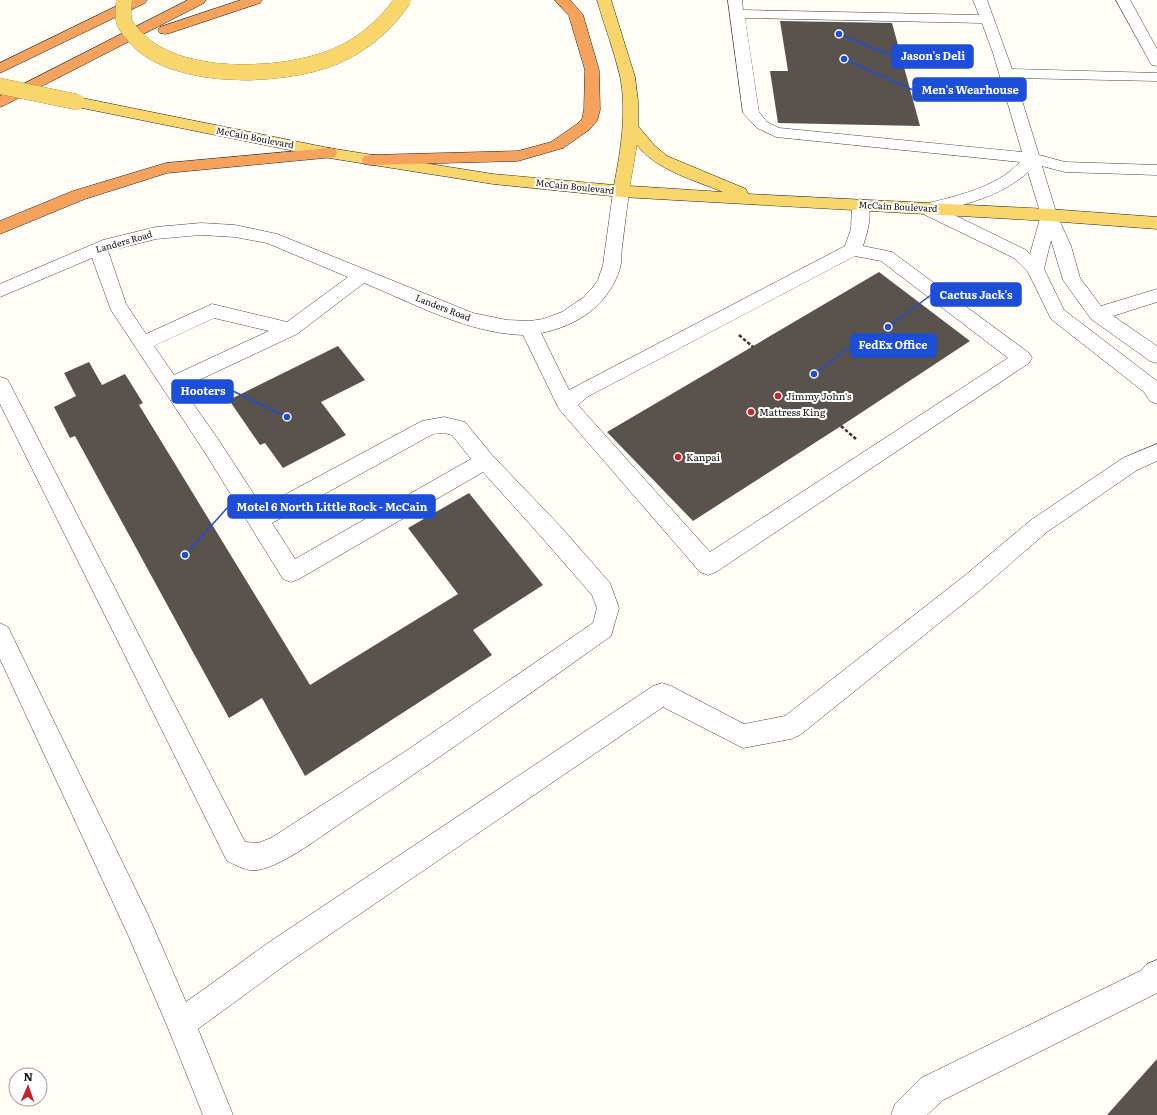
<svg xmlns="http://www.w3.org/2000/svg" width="1157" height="1115" font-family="Literata,serif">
<rect width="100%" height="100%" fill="#fffdf5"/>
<!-- building -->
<path fill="#5a524d" d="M780,21L892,23L920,126L778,123L770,71H788Z
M879,272L970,341L841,426L693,521L607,432Z
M338,346L365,380L321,402L346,435L283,468L265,443L260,445L229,400Z
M89,362L102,385L125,374L143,403L139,405L310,685L458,594L408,528L469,493L543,585L473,630L492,655L305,776L262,698L229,718L75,436L70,438L54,407L76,396L64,373Z
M1157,1059V1115H1107Z"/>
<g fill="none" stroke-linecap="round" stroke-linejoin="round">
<!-- minor casing -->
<g stroke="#444" stroke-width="1">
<path id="minor" d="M728,0H742L743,10L979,15L973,0H987L1012,69L1157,73V81L1015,78L1039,155L1065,162L1157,165V175L1065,172L1042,166L1057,215L1071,246L1080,278L1101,306L1157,289V302L1113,316L1157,346V363L1150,361L1091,319L1063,280L1051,240L1044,269L1064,310L1157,381V404L1150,401L1144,392L1051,319L1028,272L1014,258L921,213L919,209L921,205C955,196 995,189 1020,162L776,137L757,128L743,113ZM745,18L982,23L993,53L1022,152L779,128L767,122L759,112ZM1028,172L1041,215L1030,254L1026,250L944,210C974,202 1004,194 1028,172Z
M1116,0H1130L1157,49V66L1152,65L1150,62Z
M621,187L627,188L629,192C627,210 624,229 622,247C621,254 622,261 620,268C609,305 577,326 541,333L569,390L845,246L851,229L852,205L854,201L860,199L866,201C874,213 867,233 863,246L892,252L1029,353L1032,358L1029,363L716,572L708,575L700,572L559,409L523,335C467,333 415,304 364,283L297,334L182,388L218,439L262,507L422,421L444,417L465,422L492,455L561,527L610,583L619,608L611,636C524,698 437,760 347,819C324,834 285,865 258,870C247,872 236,865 227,861L0,404V377L7,379L10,384L245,842L258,843L271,838L406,751L593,623L597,608L592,595L545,541L483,472L299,579L291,582L283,579L204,451L111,310L92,258L0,297V284L103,240L156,227L201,223L235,225L277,234L473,313L507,320L530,321L543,319L562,312L584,297L593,287L598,280L603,265L613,192L615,188ZM201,235L235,237L267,243L348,277L287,322L212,304L146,334L126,304L108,251L156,239ZM855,256L881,261L1008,358L710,552L578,405L587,397ZM214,318L269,331L174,375L154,346ZM444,433L452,435L471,459L295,559L272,523L433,434Z
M1157,444V461L1137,470L1047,532L979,591L800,735L791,739L743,748L663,707L288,963L198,1029L233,1115H203L168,1028L129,937L0,659V623L8,627L149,917L186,1002L268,943L653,686L662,683L671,686L744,724L785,716L963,577L1031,520L1123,458Z
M1157,960V993L943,1100L927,1115H891L895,1104L921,1078L1140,971L1147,964Z"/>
</g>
<!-- major casing -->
<g stroke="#222" stroke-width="1">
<path id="major" d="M597,0H611L635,77L638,101V126L654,145L667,156L746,189L748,194L1049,209L1157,217V229L1049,221L621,197L493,184L329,158L77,107L72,105L69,102L72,99L77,97L329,148L493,174L614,185C621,150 627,111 620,76C614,50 604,25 597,0ZM637,145C656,170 694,180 723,192L630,186Z"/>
</g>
<!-- highway casing -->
<g stroke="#222" stroke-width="1">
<path id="highway" d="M129,0H147L145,3L0,73V63Z
M188,0H206L204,3L5,105L0,107V96Z
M241,0H262L260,3L170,33L165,34L160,33L158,30L160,27Z
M555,0H570L583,15L599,70L600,110L597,121L589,130L563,148L518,161L370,165L364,164L362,160L364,156L370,155L518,151L551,142L577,124L582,119L584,110L585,70L569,16Z
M329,148L335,149L337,153L335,157L167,173L85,199L0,234V221L73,191L166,163Z"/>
</g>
<!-- path -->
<path stroke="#333" stroke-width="2.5" stroke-dasharray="3.5 2" stroke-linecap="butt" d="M739,335L753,347
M841,426L856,439"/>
<!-- minor -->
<use href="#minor" fill="#fff" fill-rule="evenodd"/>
<!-- major -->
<use href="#major" fill="#f9d66b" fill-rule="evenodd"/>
<!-- highway -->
<use href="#highway" fill="#f5a25d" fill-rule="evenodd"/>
<!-- major-bridge casing -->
<g stroke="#222" stroke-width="16" stroke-linecap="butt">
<path id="major-bridge" d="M124,0C124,7 122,14 124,21C126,28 132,33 136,38C176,82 282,78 334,57C363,45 385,26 403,0
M0,86L77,102"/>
</g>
<!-- major-bridge -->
<use href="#major-bridge" stroke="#f9d66b" stroke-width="16"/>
</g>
<!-- markers -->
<g fill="#c4262e" stroke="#fff" stroke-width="1.5">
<circle cx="778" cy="396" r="4"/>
<circle cx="751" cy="412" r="4"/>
<circle cx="678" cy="457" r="4"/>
</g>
<g text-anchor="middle" stroke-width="4" stroke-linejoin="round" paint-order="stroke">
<!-- far-street labels -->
<g font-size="9" fill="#111" stroke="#fff">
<text transform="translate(255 138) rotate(11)" y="3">McCain Boulevard</text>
<text transform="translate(575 187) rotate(6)" y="3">McCain Boulevard</text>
<text transform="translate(898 207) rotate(3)" y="3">McCain Boulevard</text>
<text transform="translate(124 242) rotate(-16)" y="3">Landers Road</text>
<text transform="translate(443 308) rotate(21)" y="3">Landers Road</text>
</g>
<!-- poi labels -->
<g font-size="10" fill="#111" stroke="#fff" text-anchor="start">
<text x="786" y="400">Jimmy John's</text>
<text x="759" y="416">Mattress King</text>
<text x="686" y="461">Kanpai</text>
</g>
</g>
<!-- callouts -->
<path fill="none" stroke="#1d4ed8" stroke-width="1.5" d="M839 34L892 56M844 59L913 90M888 327L931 295M814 374L851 346M287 417L233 391M185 555L228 507"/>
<g fill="#1d4ed8" stroke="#fff" stroke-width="1.5">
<circle cx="839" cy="34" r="4"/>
<circle cx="844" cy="59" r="4"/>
<circle cx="888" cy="327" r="4"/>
<circle cx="814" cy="374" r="4"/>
<circle cx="287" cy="417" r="4"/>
<circle cx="185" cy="555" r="4"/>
</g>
<g fill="#1d4ed8" stroke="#1d4ed8" stroke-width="1.5">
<rect x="892" y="45" width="81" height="23" rx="4"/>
<rect x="913" y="78" width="113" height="23" rx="4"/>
<rect x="931" y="283" width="90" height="23" rx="4"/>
<rect x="851" y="334" width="85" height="23" rx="4"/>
<rect x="172" y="380" width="61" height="23" rx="4"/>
<rect x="228" y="495" width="207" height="23" rx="4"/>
</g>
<g font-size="11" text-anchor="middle" font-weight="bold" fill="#fff">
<text x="933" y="60">Jason's Deli</text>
<text x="970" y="94">Men's Wearhouse</text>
<text x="976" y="299">Cactus Jack's</text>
<text x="893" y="349">FedEx Office</text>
<text x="203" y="395">Hooters</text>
<text x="332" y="511">Motel 6 North Little Rock - McCain</text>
</g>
<!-- north arrow -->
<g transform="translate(28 1087) rotate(2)"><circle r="19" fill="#ffffff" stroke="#a0a0a0"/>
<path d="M0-3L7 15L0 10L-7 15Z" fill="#c4262e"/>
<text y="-6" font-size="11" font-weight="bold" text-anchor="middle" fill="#111111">N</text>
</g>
</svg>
